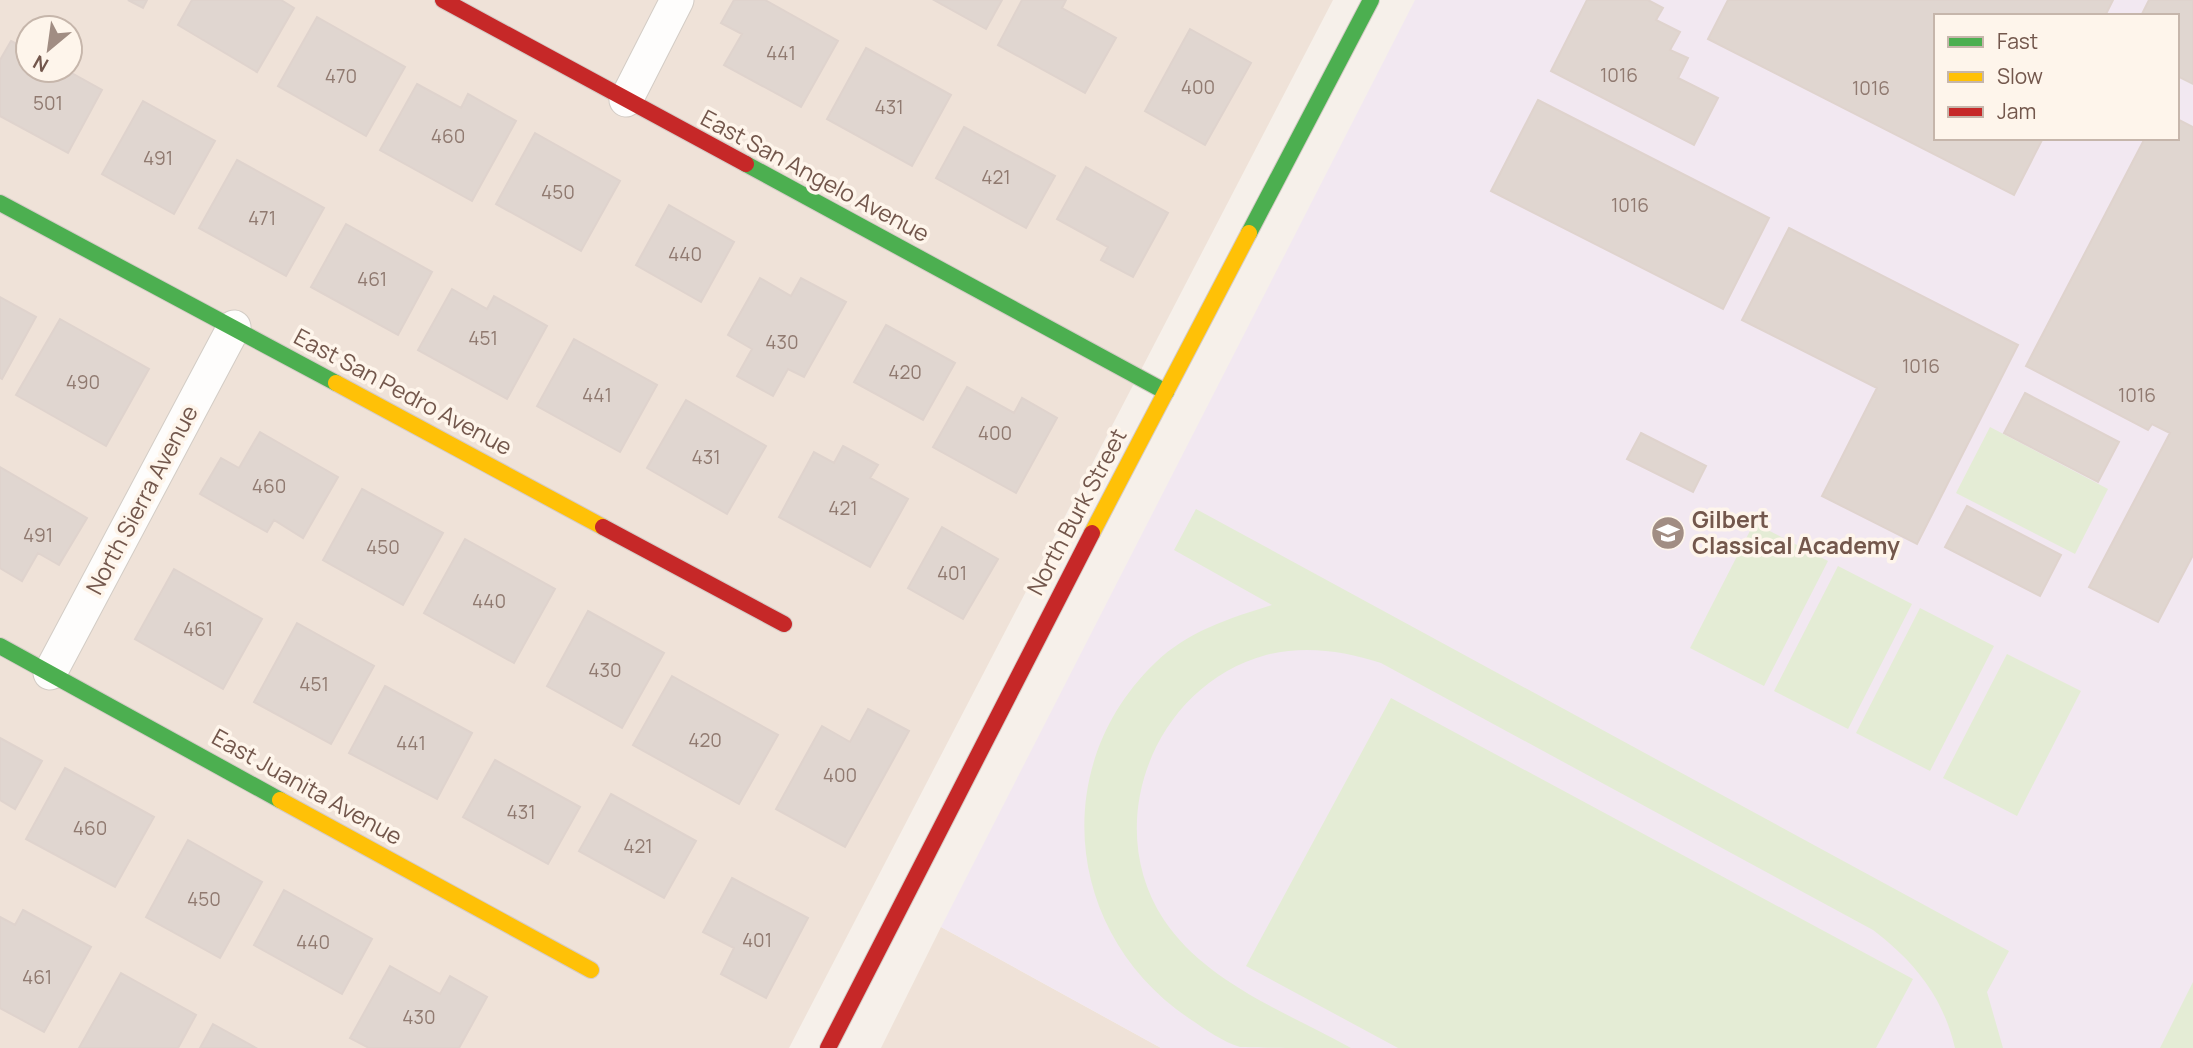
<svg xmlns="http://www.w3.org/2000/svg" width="2193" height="1048" font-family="Manrope,sans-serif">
<rect width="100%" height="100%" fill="#f6f0ea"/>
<!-- residential -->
<path fill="#efe2d8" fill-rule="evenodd" d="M0,0H1333L789,1048H0ZM28,28H70V70H28Z
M941,927L1161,1048H881Z"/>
<!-- education -->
<path fill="#f2e8f1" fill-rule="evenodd" d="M1415,0H2193V1048H1161L941,927ZM1936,16H2177V138H1936Z"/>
<!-- green -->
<path fill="#e4ecd5" d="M1990,427L2108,489L2075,554L1956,493Z
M1196,509L2009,951L1987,992L2003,1048H1955C1943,997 1915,962 1873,930L1381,663C1344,651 1305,645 1266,655C1155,685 1100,823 1164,920C1206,983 1288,1013 1351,1048C1328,1048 1258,1048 1240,1047C1223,1042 1205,1029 1190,1019C1066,936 1047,767 1155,663C1188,631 1230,618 1272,605L1174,550Z
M1754,523L1828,561L1764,686L1690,648Z
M1838,566L1912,604L1848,729L1774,691Z
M1920,608L1994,646L1930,771L1856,733Z
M2007,654L2081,691L2017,816L1943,778Z
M1391,698L1913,979L1876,1048H1398L1246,966Z
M2193,982V1048H2160Z"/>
<!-- building -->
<path fill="#e0d6d0" stroke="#dfd3cd" stroke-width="2" d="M128,0H147L143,8Z
M192,0H281L294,8L257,72L178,25Z
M734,0H765L838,41L801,107L724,65L742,34L721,23Z
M934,0H1002L986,29Z
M1022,0H1066L1062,8L1116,38L1085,93L998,45Z
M1587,0H1648L1663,8L1656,20L1680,32L1670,50L1688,58L1678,78L1718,98L1694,145L1551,71Z
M1728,0H2113L2105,16H1936V138H2043L2014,195L1708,39Z
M2149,0H2193V84L2177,76V16H2141Z
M317,17L405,67L366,136L278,86Z
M1190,29L1251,63L1205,145L1145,111Z
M11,41L26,49L28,45V70H66L102,90L68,153L0,116V60Z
M866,48L951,95L912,166L827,119Z
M417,84L461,108L468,94L516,121L472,201L380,150Z
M1538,100L1769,218L1723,309L1491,191Z
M143,101L215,141L174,214L102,174Z
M2177,119L2193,127V555L2158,622L2089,587L2170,433L2152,424L2148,430L2026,366L2145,138H2177Z
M964,127L1055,176L1026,228L936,178Z
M535,133L620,181L581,251L496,204Z
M237,160L324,208L286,276L199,228Z
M1086,167L1168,213L1133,277L1101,260L1108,247L1057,219Z
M669,205L734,242L701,302L636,265Z
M346,224L432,272L398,335L311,287Z
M1789,228L2018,345L1917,544L1822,496L1877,388L1742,320Z
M760,278L791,296L801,278L846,302L804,377L788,369L773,396L737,376L752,349L728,335Z
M452,289L487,309L494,296L547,326L507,399L418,350Z
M0,297L36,317L2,379L0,378Z
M60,319L149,369L106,446L16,395Z
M886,325L955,363L923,420L854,382Z
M574,339L657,385L620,452L537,406Z
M967,387L1014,413L1022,398L1057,418L1016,493L933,447Z
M2025,393L2119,442L2098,482L2004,433Z
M686,400L766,446L727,514L647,468Z
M260,432L338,477L303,538L274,520L267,532L200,494L221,458L239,468Z
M1641,433L1706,466L1693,492L1627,459Z
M843,446L878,465L870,478L908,499L870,567L779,517L814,452L834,463Z
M0,467L87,518L59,565L38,553L22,581L0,568Z
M362,489L443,533L403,605L323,560Z
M1967,506L2061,555L2040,596L1945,547Z
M942,527L998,559L963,619L908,588Z
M465,539L555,589L514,663L424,613Z
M174,569L262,619L223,689L135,639Z
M588,611L664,653L622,728L547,686Z
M297,623L374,666L331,744L254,702Z
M672,676L778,735L739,804L633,745Z
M385,686L472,733L437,799L349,753Z
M868,709L909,731L845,847L776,809L822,726L850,742Z
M0,738L42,761L15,809L0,800Z
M495,760L580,807L548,864L463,817Z
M65,768L154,817L115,887L26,839Z
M611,794L696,841L664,898L579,851Z
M188,840L262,882L220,958L146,917Z
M732,878L808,918L766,998L721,974L734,948L703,932Z
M284,890L372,939L342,994L254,945Z
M23,910L91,947L44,1032L0,1008V917L15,925Z
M390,966L440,994L450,976L487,997L459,1048H369L350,1038Z
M121,973L196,1015L178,1048H79Z
M213,1024L256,1048H200Z"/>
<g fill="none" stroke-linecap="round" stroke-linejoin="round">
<!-- street casing -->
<g stroke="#d3ccc5" stroke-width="35">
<path id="street" d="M626,100L677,0
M50,673L234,327"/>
</g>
<!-- fast casing -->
<g stroke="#d5ccc7" stroke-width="18">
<path id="fast" d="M746,164L1166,392
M0,203L336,383
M1249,233L1371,0
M0,646L280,800"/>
</g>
<!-- slow casing -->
<g stroke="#d5ccc7" stroke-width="18">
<path id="slow" d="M336,383L603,527
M1092,533L1249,233
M280,800L591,970"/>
</g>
<!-- jam casing -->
<g stroke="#d5ccc7" stroke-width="18">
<path id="jam" d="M443,0L746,164
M603,527L784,624
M828,1048L1092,533"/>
</g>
<!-- street -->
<use href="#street" stroke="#fefdfc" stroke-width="33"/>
<!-- fast -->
<use href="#fast" stroke="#4caf50" stroke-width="16"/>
<!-- slow -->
<use href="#slow" stroke="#ffc107" stroke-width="16"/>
<!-- jam -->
<use href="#jam" stroke="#c62828" stroke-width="16"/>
</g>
<!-- icons -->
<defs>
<g id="school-disc" transform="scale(1.75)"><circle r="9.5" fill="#a18d83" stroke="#fef5eb"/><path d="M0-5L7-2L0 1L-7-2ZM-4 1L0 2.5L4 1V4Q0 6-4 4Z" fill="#fff"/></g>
</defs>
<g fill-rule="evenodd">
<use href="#school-disc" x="1668" y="533"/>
</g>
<g text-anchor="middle" stroke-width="7" stroke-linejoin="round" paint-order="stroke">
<!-- number labels -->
<g font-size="19" fill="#907a70">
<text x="781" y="60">441</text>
<text x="1619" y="82">1016</text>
<text x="341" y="83">470</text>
<text x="1198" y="94">400</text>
<text x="1871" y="95">1016</text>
<text x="48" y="110">501</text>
<text x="889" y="114">431</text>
<text x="448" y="143">460</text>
<text x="158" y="165">491</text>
<text x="996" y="184">421</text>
<text x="558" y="199">450</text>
<text x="1630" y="212">1016</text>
<text x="262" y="225">471</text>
<text x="685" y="261">440</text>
<text x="372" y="286">461</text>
<text x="483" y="345">451</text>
<text x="782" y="349">430</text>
<text x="1921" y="373">1016</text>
<text x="905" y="379">420</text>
<text x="83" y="389">490</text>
<text x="597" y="402">441</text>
<text x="2137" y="402">1016</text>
<text x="995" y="440">400</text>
<text x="706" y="464">431</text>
<text x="269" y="493">460</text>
<text x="843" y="515">421</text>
<text x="38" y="542">491</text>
<text x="383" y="554">450</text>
<text x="952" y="580">401</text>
<text x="489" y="608">440</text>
<text x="198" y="636">461</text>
<text x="605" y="677">430</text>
<text x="314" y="691">451</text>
<text x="705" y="747">420</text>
<text x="411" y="750">441</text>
<text x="840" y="782">400</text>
<text x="521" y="819">431</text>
<text x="90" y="835">460</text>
<text x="638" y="853">421</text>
<text x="204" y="906">450</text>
<text x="757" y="947">401</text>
<text x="313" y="949">440</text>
<text x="37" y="984">461</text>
<text x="419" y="1024">430</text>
</g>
<!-- street labels -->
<g font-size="23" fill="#73574c" stroke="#fef5eb">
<text transform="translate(815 176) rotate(28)" y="8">East San Angelo Avenue</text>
<text transform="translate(403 392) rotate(28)" y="8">East San Pedro Avenue</text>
<text transform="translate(142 500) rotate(-62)" y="8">North Sierra Avenue</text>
<text transform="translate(1077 512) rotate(-62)" y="8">North Burk Street</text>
<text transform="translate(307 787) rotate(29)" y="8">East Juanita Avenue</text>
</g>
<!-- poi labels -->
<g font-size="23" font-weight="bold" fill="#73574c" stroke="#fef5eb" text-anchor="start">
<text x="1692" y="528">Gilbert<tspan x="1692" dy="26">Classical Academy</tspan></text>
</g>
</g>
<!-- legend -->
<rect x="1934" y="14" width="245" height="126" fill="#fef5eb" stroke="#c6b6ab" stroke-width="2"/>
<rect x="1948" y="37" width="35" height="10" fill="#4caf50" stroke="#c6b6ab" stroke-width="2"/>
<text x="1997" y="49" font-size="21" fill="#73574c">Fast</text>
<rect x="1948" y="72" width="35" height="10" fill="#ffc107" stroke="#c6b6ab" stroke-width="2"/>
<text x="1997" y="84" font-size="21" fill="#73574c">Slow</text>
<rect x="1948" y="107" width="35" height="10" fill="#c62828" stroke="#c6b6ab" stroke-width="2"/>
<text x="1997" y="119" font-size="21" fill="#73574c">Jam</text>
<!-- north arrow -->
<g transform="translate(49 49) rotate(209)"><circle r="33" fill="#fef5eb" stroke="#c6b6ab" stroke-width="2"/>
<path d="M0-5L12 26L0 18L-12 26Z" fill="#a18d83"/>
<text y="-10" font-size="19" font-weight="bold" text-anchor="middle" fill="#73574c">N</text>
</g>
</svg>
